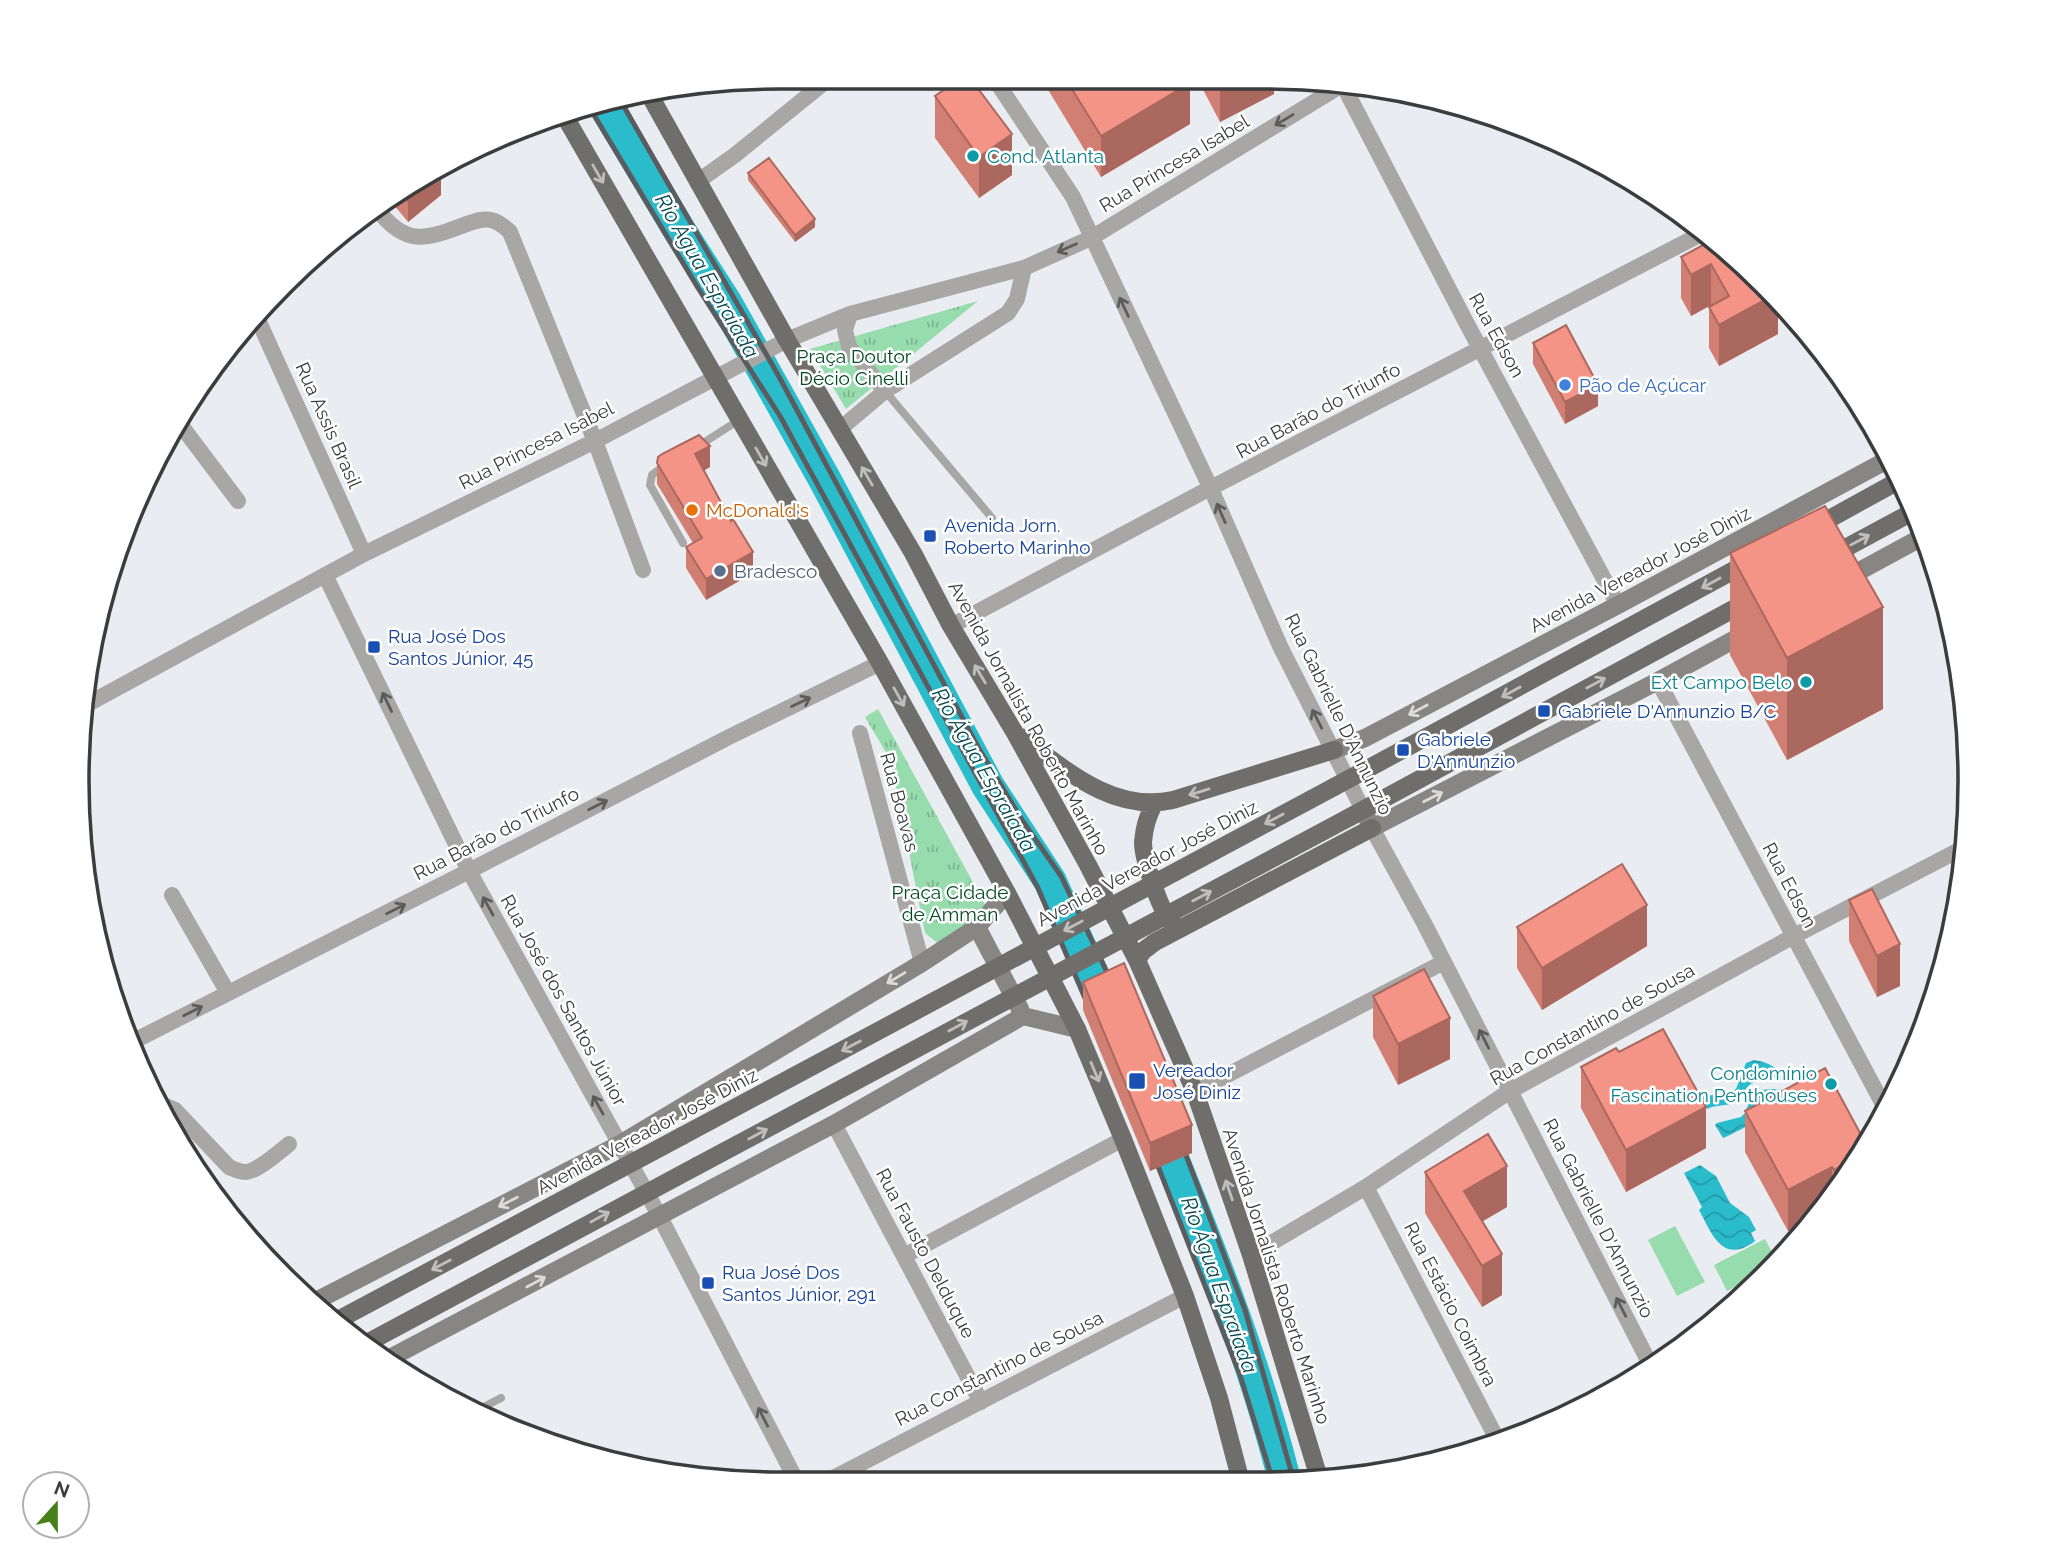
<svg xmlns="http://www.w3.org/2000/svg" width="2047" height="1561" font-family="Raleway,sans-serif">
<defs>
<pattern id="grass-tufts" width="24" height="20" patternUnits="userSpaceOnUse" patternTransform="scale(1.75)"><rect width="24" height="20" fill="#96dcac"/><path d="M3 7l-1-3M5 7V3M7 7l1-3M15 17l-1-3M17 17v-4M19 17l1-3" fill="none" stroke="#7cb48d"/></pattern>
<pattern id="water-waves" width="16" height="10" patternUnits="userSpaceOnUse" patternTransform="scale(1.75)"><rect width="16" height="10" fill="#2abccb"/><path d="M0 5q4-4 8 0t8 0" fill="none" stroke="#259aa6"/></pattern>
</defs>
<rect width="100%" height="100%" fill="#e9edf1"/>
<!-- grass -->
<path fill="url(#grass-tufts)" d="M978,301L846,409L810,349Z
M878,709L986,906L976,925L940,945L925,933L891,761L865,717Z"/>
<!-- pitch -->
<path fill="#96dcac" d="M1675,1226L1705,1282L1677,1296L1648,1240Z
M1765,1239L1777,1262L1772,1268L1727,1291L1714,1265Z"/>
<!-- water -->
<path fill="url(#water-waves)" d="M1754,1060C1766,1062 1779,1066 1782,1080C1765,1074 1752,1079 1742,1094C1739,1098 1739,1100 1735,1102C1726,1107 1716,1104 1707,1109L1700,1097L1731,1092L1736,1089L1746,1063Z
M1772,1089L1782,1090C1771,1115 1747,1127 1723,1138L1715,1125L1717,1123L1741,1117L1745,1113L1749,1103L1762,1090Z
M1700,1165L1716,1176L1730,1203L1749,1217L1756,1230L1751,1233L1755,1241C1751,1244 1745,1248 1740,1249C1717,1255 1708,1225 1699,1210L1702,1207L1684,1173Z"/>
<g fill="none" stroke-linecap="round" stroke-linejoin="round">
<!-- river -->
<path stroke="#2abccb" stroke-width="33" d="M602,101L681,233L727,305L825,480L988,786L1050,881L1112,1017
M1157,1121C1205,1237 1253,1356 1284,1478"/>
<!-- lane -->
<path stroke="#a8a7a5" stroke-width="8" d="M885,391L992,518
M697,447L739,420
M665,465L652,475L650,485L683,543
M476,1411L501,1398"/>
<!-- street -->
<path stroke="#a8a7a5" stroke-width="16" d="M994,78L1073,197L1211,489L1280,646L1363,810
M1342,83L1467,324L1618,605
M697,182L735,155L831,77
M377,209C405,246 425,240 464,225C473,222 482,218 491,220C499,222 505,227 510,232L595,441L643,570
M255,313L364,554
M850,314L845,330L849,347L885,391
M180,424L238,501
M840,429L885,391L1008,313L1017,299L1024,268
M325,575L469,871L660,1217L795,1478
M951,626L1199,494L1705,232
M1658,681L1885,1108
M86,705L364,554L595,441L787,340L850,314L1024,268L1091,238L1342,85
M860,733L922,963
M1372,828L1424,923L1652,1368
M172,895L228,993
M132,1042L469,871L731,736L880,663
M1195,1092L1444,962
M163,1105L175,1110L229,1167C234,1169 240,1172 246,1172C258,1171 279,1152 289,1144
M834,1124L981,1402
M1366,1187L1498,1441
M1251,1255L1366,1187L1510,1091L1794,936L1963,848
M904,1256L1123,1139
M833,1478L1185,1296"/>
<!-- secondary -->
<path stroke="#878682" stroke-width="18" d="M1843,580L1924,536
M1334,750L1365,738L1618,605L1889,459
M1363,810L1372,828L1658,681L1748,632
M977,927L1020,1009
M314,1302L620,1144L922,963L977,927L1007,893
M388,1359L834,1124L1023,1016L1077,1029"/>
<!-- primary -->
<path stroke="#6f6e6a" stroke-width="18" d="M649,94L787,340L913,553L951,626L1015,733L1088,865L1137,960L1195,1092L1251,1255L1319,1478
M564,115L880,663L1007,893L1077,1029L1123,1139L1185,1296L1219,1398L1240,1478
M1811,529L1900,480
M1827,558L1916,510
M1021,737C1066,770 1113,813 1173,800L1334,750
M1334,787L1749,562
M1154,804C1148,815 1144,829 1143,842C1143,859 1161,915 1174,925
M1350,817L1750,600
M1137,960L1143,951L1155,942L1372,828
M338,1320L682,1136
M367,1343L697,1166"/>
<!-- rail -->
<path stroke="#5b5c5f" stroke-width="5" d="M619,98L777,373L978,747L1022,820L1061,876L1115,989
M588,105L698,288L780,416L1038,888L1090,1010
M1179,1137L1245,1310L1293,1478
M1152,1151L1240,1375L1272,1478"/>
<!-- primary-bridge -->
<path stroke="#6f6e6a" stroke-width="18" d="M682,1136L1334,787
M697,1166L1350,817"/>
</g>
<!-- wall -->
<path fill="#d17f73" d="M1044,78H1187L1190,124L1101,177L1044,83Z
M1197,78H1274V94L1220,122Z
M935,96L1012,175L979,198L935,138Z
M428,171L441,195L408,222L389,199Z
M748,173L815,227L795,242L748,180Z
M1681,257L1750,271L1755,282L1778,300V334L1719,366L1709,348V307L1711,305L1691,316L1681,298Z
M1533,343L1598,406L1565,424L1533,364Z
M657,463L710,467L703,470L753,573L706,600L686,568V547L693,543L657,484Z
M1730,553L1883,709L1787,760L1730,655Z
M1849,900L1900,986L1877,997L1849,941Z
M1517,927L1647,946L1542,1010L1517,968Z
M1083,982L1192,1153L1150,1171L1083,1010Z
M1373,996L1450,1059L1398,1085L1373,1037Z
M1619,1052L1706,1148L1626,1192L1581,1108V1067Z
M1745,1111L1852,1171L1814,1217L1788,1231L1745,1152Z
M1425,1172L1507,1207L1483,1221L1502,1295L1482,1307L1425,1213Z"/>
<!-- shaded-wall -->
<path fill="#aa685e" d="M1226,78H1274V94L1220,122V81Z
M1190,83V124L1101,177V136Z
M1012,134V175L979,198V157Z
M441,174V195L408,222V201Z
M815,219V227L795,242V235Z
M1711,264V305L1691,316V275Z
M1774,295L1778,300V334L1719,366V325Z
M1598,385V406L1565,424V402Z
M710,446V467L695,476V454Z
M753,552V573L706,600V579Z
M1883,607V709L1787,760V658Z
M1647,905V946L1542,1010V968Z
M1900,944V986L1877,997V956Z
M1450,1018V1059L1398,1085V1044Z
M1706,1107V1148L1626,1192V1150Z
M1192,1125V1153L1150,1171V1143Z
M1859,1157L1852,1171L1834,1193V1170Z
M1507,1166V1207L1464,1232V1191Z
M1832,1167V1195L1814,1217L1788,1231V1190Z
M1502,1254V1295L1482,1307V1266Z"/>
<!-- building -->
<path fill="#f39486" stroke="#aa685e" stroke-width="2" d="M961,78H970L1012,134L979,157L935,96Z
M1065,78H1187L1190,83L1101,136Z
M769,158L815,219L795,235L748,173Z
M437,168L441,174L408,201L400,192L428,171Z
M1714,239L1748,269L1755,282L1760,279L1774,295L1719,325L1709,307L1729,296L1711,264L1691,275L1681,257Z
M1566,325L1598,385L1565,402L1533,343Z
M699,435L710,446L695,454L731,521L733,519L753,552L706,579L686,547L702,538L657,463L658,457L662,454Z
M1825,506L1883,607L1787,658L1730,553Z
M1622,864L1647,905L1542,968L1517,927Z
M1872,889L1900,944L1877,956L1849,900Z
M1124,963L1192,1125L1150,1143L1083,982Z
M1424,969L1450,1018L1398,1044L1373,996Z
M1663,1029L1706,1107L1626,1150L1581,1067L1616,1048L1619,1052Z
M1825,1068L1866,1144L1859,1157L1834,1170L1832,1167L1788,1190L1745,1111Z
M1488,1134L1507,1166L1464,1191L1502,1254L1482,1266L1425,1172Z"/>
<!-- one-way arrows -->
<defs><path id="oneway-shaft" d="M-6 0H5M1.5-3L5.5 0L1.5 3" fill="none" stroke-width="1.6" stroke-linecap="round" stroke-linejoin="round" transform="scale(1.75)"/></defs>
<g stroke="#5c5c5d">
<use href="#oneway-shaft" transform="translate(1284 120) rotate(149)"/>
<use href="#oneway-shaft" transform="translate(1067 248) rotate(156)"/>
<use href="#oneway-shaft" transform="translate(1124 307) rotate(-115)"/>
<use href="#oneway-shaft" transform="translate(1221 513) rotate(-114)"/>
<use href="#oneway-shaft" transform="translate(387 702) rotate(-116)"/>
<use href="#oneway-shaft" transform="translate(801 702) rotate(-26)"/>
<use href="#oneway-shaft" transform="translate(1317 719) rotate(-117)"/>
<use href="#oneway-shaft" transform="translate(598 805) rotate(-27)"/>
<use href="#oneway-shaft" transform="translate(488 906) rotate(-119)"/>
<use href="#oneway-shaft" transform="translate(396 909) rotate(-27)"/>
<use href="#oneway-shaft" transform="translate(193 1011) rotate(-27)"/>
<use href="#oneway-shaft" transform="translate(1484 1039) rotate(-117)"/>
<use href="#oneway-shaft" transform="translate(598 1105) rotate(-119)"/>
<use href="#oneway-shaft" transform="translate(1621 1307) rotate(-117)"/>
<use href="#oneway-shaft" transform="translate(763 1417) rotate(-117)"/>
</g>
<g stroke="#bebebc">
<use href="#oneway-shaft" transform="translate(598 174) rotate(60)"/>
<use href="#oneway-shaft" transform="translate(761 457) rotate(60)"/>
<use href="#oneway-shaft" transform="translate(867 476) rotate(-120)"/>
<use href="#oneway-shaft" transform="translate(1860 540) rotate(-28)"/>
<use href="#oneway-shaft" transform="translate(1711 583) rotate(151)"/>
<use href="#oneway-shaft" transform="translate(980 674) rotate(-121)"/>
<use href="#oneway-shaft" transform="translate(1596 683) rotate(-28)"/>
<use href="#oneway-shaft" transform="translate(1511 692) rotate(151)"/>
<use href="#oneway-shaft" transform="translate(899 697) rotate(61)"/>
<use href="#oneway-shaft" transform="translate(1199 792) rotate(163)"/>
<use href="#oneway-shaft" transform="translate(1274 819) rotate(152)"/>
<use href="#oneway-shaft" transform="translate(1202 896) rotate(-28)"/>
<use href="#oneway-shaft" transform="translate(1073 926) rotate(152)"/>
<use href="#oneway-shaft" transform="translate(958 1026) rotate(-28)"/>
<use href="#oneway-shaft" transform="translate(851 1046) rotate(152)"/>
<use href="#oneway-shaft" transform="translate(1095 1072) rotate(67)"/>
<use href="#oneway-shaft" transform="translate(758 1134) rotate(-28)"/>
<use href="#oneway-shaft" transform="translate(1229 1190) rotate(-109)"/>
<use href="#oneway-shaft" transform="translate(600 1217) rotate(-29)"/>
<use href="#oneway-shaft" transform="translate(441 1265) rotate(152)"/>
</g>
<g stroke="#dbdbda">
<use href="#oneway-shaft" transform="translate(1418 710) rotate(152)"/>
<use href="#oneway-shaft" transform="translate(1433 797) rotate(-27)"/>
<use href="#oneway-shaft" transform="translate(896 978) rotate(149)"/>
<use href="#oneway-shaft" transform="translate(508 1202) rotate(153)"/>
<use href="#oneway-shaft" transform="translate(536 1282) rotate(-28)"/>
</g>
<!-- markers -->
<g fill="#0f9aa8" stroke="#fff" stroke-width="2.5">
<circle cx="973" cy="156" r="7"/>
<circle cx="1806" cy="682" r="7"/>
<circle cx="1831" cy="1084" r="7"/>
</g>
<circle fill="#3f7fe0" stroke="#fff" stroke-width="2.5" cx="1565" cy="385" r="7"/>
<circle fill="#e8710a" stroke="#fff" stroke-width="2.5" cx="692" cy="510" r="7"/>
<g fill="#1a4fb4" stroke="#fff" stroke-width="2.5">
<rect x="923" y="529" width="14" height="14" rx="3.5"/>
<rect x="367" y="640" width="14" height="14" rx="3.5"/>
<rect x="1537" y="704" width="14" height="14" rx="3.5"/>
<rect x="1396" y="743" width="14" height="14" rx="3.5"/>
<rect x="1128" y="1072" width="18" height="18" rx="3.5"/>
<rect x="701" y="1276" width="14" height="14" rx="3.5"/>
</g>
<circle fill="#5c6f8a" stroke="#fff" stroke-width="2.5" cx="720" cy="571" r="7"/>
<g text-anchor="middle" stroke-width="5" stroke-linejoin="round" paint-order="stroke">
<!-- culture labels -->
<g font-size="19" fill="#0d838f" stroke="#fff" text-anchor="end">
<text x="987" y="163" text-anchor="start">Cond. Atlanta</text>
<text x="1792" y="689">Ext Campo Belo</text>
<text x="1817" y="1080">Condomínio<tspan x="1817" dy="22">Fascination Penthouses</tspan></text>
</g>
<!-- street labels -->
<g font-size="19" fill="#3b3c3e" stroke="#fff">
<text transform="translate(1174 163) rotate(-31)" y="7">Rua Princesa Isabel</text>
<text transform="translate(1497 335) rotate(61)" y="7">Rua Edson</text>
<text transform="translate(1318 410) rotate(-28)" y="7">Rua Barão do Triunfo</text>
<text transform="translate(329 425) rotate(66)" y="7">Rua Assis Brasil</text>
<text transform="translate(536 445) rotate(-27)" y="7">Rua Princesa Isabel</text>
<text transform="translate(1640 569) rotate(-28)" y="7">Avenida Vereador José Diniz</text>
<text transform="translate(1339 714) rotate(64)" y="7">Rua Gabrielle D'Annunzio</text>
<text transform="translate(1029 718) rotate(61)" y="7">Avenida Jornalista Roberto Marinho</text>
<text transform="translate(900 802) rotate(75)" y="7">Rua Boavas</text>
<text transform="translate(496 833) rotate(-27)" y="7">Rua Barão do Triunfo</text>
<text transform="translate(1147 863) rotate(-28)" y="7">Avenida Vereador José Diniz</text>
<text transform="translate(1790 885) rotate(62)" y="7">Rua Edson</text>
<text transform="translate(564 1000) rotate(61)" y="7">Rua José dos Santos Júnior</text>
<text transform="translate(1592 1024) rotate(-29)" y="7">Rua Constantino de Sousa</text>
<text transform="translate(647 1131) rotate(-28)" y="7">Avenida Vereador José Diniz</text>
<text transform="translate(1599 1218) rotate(63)" y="7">Rua Gabrielle D'Annunzio</text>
<text transform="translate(926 1253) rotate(62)" y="7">Rua Fausto Delduque</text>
<text transform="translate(1277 1276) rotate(72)" y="7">Avenida Jornalista Roberto Marinho</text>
<text transform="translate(1451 1304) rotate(63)" y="7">Rua Estácio Coimbra</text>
<text transform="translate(999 1368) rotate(-27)" y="7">Rua Constantino de Sousa</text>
</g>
<!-- park labels -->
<g font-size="19" fill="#034825" stroke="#fff">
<text x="854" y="363">Praça Doutor<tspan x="854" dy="22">Décio Cinelli</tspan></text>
<text x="950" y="899">Praça Cidade<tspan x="950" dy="22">de Amman</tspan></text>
</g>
<!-- shop labels -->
<g font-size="19" fill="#366cbe" stroke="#fff" text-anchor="start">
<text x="1579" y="392">Pão de Açúcar</text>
</g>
<!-- food labels -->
<g font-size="19" fill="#c56008" stroke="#fff" text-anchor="start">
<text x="706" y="517">McDonald's</text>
</g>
<!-- transit labels -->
<g font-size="19" fill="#164399" stroke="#fff" text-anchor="start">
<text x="944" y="532">Avenida Jorn.<tspan x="944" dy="22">Roberto Marinho</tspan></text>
<text x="388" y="643">Rua José Dos<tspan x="388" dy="22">Santos Júnior, 45</tspan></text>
<text x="1558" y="718">Gabriele D'Annunzio B/C</text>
<text x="1417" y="746">Gabriele<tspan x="1417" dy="22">D'Annunzio</tspan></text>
<text x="1153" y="1077">Vereador<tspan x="1153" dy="22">José Diniz</tspan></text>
<text x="722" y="1279">Rua José Dos<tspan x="722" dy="22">Santos Júnior, 291</tspan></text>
</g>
<!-- service labels -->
<g font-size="19" fill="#4e5e75" stroke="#fff" text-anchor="start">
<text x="734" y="578">Bradesco</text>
</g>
<!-- water labels -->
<g font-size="21" font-style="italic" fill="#0a484e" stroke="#fff">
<text transform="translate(707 276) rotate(60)" y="7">Rio Água Espraiada</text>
<text transform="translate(984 770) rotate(60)" y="7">Rio Água Espraiada</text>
<text transform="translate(1219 1285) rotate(70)" y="7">Rio Água Espraiada</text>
</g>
</g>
<!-- crop -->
<path d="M0 0H2047V1561H0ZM780 89H1267A691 691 0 0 1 1958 780V781A691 691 0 0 1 1267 1472H780A691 691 0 0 1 89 781V780A691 691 0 0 1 780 89Z" fill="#fff" fill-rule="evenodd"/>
<path fill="none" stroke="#3b3c3e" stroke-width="3.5" d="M780 89H1267A691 691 0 0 1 1958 780V781A691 691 0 0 1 1267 1472H780A691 691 0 0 1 89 781V780A691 691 0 0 1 780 89Z"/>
<!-- north arrow -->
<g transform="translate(56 1505) rotate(21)"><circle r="33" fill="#ffffff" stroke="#b1b1b2" stroke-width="2"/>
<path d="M0-5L12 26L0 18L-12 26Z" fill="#478019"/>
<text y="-10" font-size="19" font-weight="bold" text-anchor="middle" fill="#3b3c3e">N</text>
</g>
</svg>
